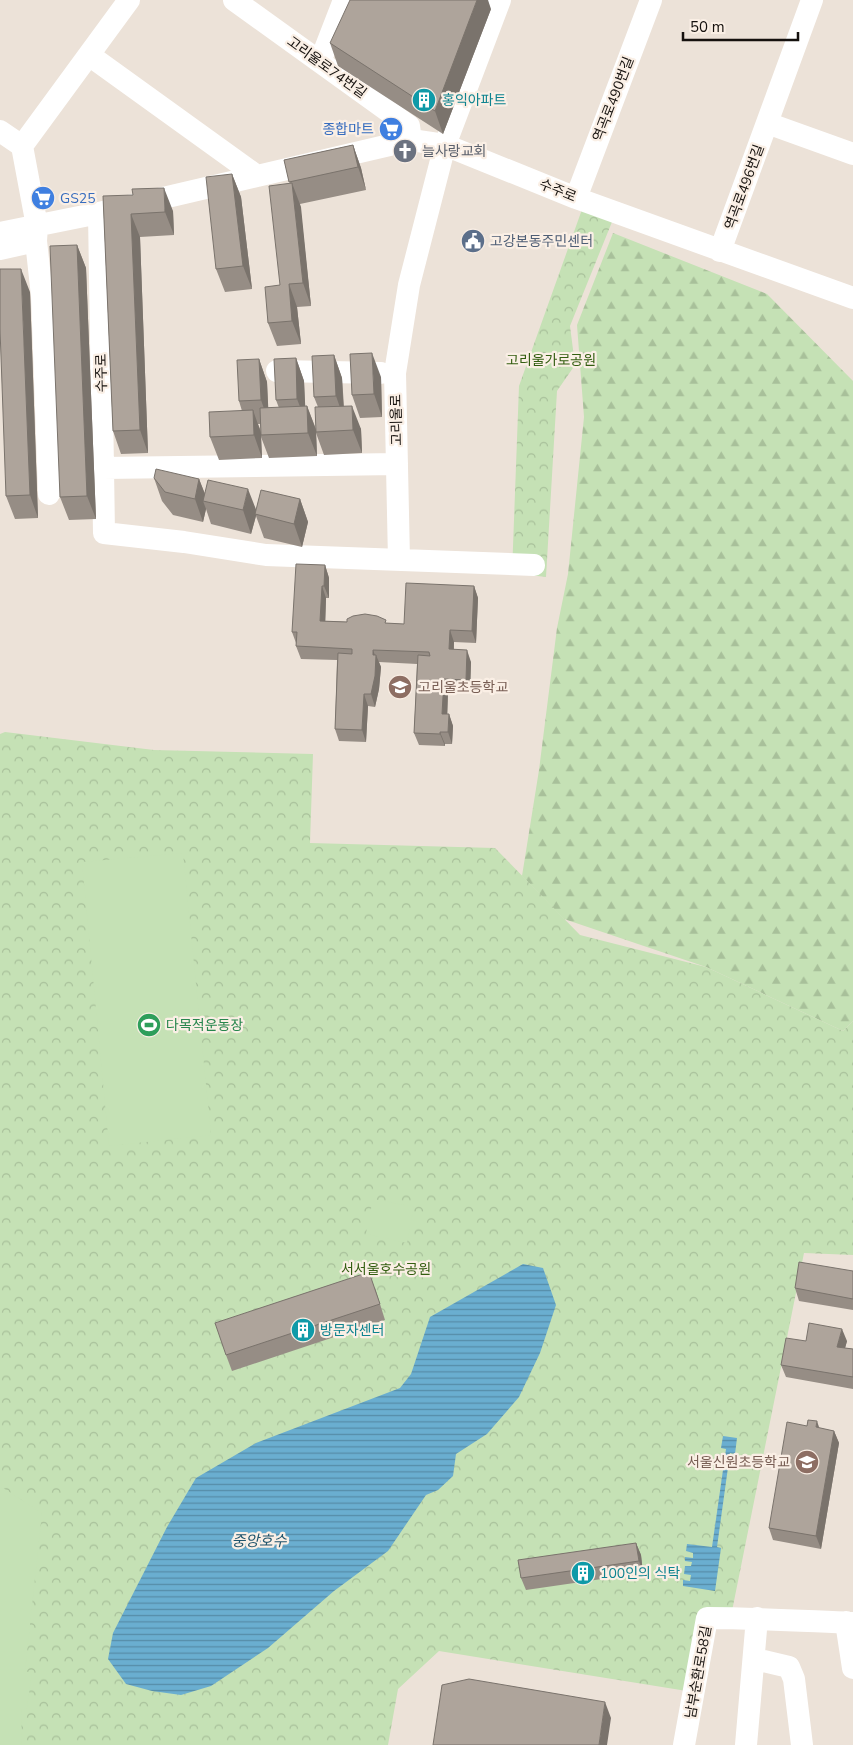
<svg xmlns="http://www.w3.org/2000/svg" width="853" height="1745" font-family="'Nunito Sans','Noto Sans KR',sans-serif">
<defs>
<pattern id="forest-firs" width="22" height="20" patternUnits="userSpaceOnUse" patternTransform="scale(1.25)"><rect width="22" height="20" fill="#c5e1b5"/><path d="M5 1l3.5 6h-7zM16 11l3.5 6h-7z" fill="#a8c09a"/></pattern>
<pattern id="park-crowns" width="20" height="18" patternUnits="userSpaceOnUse" patternTransform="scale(1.25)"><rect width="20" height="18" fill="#c5e1b5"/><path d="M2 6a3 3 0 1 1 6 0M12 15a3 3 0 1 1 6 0" fill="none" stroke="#a8c09a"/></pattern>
<pattern id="water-rules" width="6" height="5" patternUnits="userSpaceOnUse" patternTransform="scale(1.25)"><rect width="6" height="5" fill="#6aaed0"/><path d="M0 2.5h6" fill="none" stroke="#568ca7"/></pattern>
</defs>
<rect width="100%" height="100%" fill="#ece2d8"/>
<!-- forest -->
<path fill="url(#forest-firs)" d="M613,233L767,294L853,381V1021L843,1031L706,967L564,919L522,876L539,770L557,628L568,574L584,417L577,325Z"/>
<!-- park -->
<path fill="url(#park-crowns)" d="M585,201L616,212L570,326L575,365L557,391L546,577L512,573L519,386Z
M5,732L154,750L313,754L310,843L495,848L580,935L706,967L843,1031L853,1021V1255L804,1253L732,1611H712L693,1692L439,1651L398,1689L388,1745H0V734Z"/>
<!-- pitch -->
<path fill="#c5e1b5" d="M183,853L211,1135L109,1146L82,862Z
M373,1199L414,1207L407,1243L366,1234Z
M0,1486L42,1513L25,1671L32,1673L27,1708L22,1709L21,1745H0Z"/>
<!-- water -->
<path fill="url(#water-rules)" d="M523,1264L543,1268L556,1305L540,1353L519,1397L487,1434L456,1454L453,1476L438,1490L426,1495L388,1551L334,1591L268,1648L211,1686L181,1695L152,1691L126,1684L108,1659L113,1633L167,1527L196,1478L256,1443L400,1388L411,1374L430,1317Z
M723,1436L737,1438L735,1454L730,1453L717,1547L721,1548L715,1591L683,1586V1580L690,1581L691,1575L684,1574L685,1566H691L692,1562L685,1561V1557L693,1558V1553L686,1551L687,1544L712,1547L726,1449L721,1448Z"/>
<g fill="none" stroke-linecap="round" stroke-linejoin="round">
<!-- minor -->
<path stroke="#fff" stroke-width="22" d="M234,0L409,126L411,140
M89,55L257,176
M320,62L344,0
M767,123L853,154
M0,131L22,146
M22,146L37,226L36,241L42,296L49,494
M22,146L129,0
M576,198L651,0
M99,213L104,533L184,542L266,555L534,565
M0,233L99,213L411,140L445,145L576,198L853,298
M0,249L36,241
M720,251L812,0
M277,371L381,373
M103,468L397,464
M399,560L395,373L409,285L445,145L500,0
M846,1622L853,1668
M755,1659L789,1667L794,1679L802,1745
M684,1745L707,1618C756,1618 804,1621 853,1623
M746,1745L757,1618"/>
</g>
<!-- wall -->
<path fill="#968d85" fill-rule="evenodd" d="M491,9L443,134L338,66L330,43Z
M353,145L361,168L366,190L300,204L311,306L297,307L301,344L277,346L268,323L280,285L290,184L284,160Z
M232,174L241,197L252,289L225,292L216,269Z
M103,196L173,211L174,235L140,237L148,453L121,454L113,431Z
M77,245L86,268L96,519L69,520L60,497Z
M30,292L38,518L15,519L6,496Z
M334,355L342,378L344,406L361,429L362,453L324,455L316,433L317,456L269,458L261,437L262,458L219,460L210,437L242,411L239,401L259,359L267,382L268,408H279L276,400L296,358L304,381L305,407L307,406L316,429L318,407L314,397ZM258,424H260L261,431Z
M381,377L382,417L360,418L352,395Z
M154,478L199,479L205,494L256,511L300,499L308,522L302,547L264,538L256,516L251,534L211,524L206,509L203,522L173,515L162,501Z
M325,565L329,578V598H326L325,621L404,624L474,586L478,598L476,643L454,642V649L471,662L470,692L448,691L447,714H449L453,726L452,744H445V746L419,745L414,733L417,664L379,662L381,667L379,689L375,707L368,706L366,742L339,741L335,729L337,660L301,659L296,646V643L292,632Z
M853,1271V1310L799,1301L795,1288Z
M375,1288L385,1320L232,1371L226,1355Z
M806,1341H847L845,1348L853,1349V1389L786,1377L781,1365Z
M819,1428L834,1431L839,1443L821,1549L773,1540L769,1528Z
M636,1543L641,1555L643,1573L526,1590L521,1578Z"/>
<!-- shaded-wall -->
<path fill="#7a736c" d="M477,0H488L491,9L443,134L435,111Z
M353,145L361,168L366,190L358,167Z
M232,174L241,197L252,289L243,266Z
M292,183L301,207L311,306L303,283Z
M164,188L173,211L174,235L165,212Z
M131,214L140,237L148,453L140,430Z
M77,245L86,268L96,519L87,496Z
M21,269L30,292L38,518L30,495Z
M289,284L297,307L301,344L292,321Z
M372,353L381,377L382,417L374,394Z
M334,355L342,378L344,419L336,396Z
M296,358L304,381L306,422L297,399Z
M259,359L267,382L269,423L261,400Z
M307,406L316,430L317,456L308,433Z
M352,406L361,429L362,453L353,430Z
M253,410L261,433V435L262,458L254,435Z
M199,479L208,502L203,501L206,509L203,522L195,499Z
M248,489L257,512L251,534L243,510Z
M300,499L308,522L302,547L294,524Z
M325,565L329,578V598L324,586Z
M322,586L326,598L325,633L320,621Z
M474,586L478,598L476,643L472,631Z
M450,630L454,642L453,661L449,649Z
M373,650L376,658V655L381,667L379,689L375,707L371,694Z
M467,650L471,662L470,692L466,680Z
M444,679L448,691L447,726L442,714Z
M364,694L368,706L366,742L362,730Z
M449,714L453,726L452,744L448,732Z
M440,732L445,744V746L440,734Z
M842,1329L847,1341L842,1359L837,1347Z
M817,1421L821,1433L816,1427Z
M834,1431L839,1443L821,1549L816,1536Z
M636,1543L641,1555L643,1573L639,1561Z
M605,1702L611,1718L607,1745H599Z"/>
<!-- building -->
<path fill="#aea49b" stroke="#7a736c" d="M350,0H477L435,111L330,43Z
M353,145L358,167L289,182L284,160Z
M232,174L243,266L216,269L206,177Z
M292,183L303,283L289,284L292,321L268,323L265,287L280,285L269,186Z
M164,188L165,212L131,214L140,430L113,431L103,196L133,195L132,189Z
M77,245L87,496L60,497L50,246Z
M0,269H21L30,495L6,496L0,329Z
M372,353L374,394L352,395L350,354Z
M334,355L336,396L314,397L312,356Z
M296,358L297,399L276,400L274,359Z
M259,359L261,400L239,401L237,360Z
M307,406L308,433L261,435L260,408Z
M352,406L353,430L316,432L315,407Z
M253,410L254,435L210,437L209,412Z
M156,469L199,479L195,499L165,492L154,478Z
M208,480L248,489L243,510L203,501Z
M261,490L300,499L294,524L255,514Z
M296,564L325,565L324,586H322L320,621L347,622V619L353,616L365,614L377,616L386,620L385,623L404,624L406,583L474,586L472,631L450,630L449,649L467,650L466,680L444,679L442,714H449L448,732H440V734L414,733L418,655L430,656L429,652L373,650V655H376L375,676L371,694H364L362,730L335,729L338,653L352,654V649L296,646L297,632H292Z
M799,1262L853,1271V1299L795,1288Z
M369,1272L380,1304L226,1355L215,1323Z
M809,1323L842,1329L837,1347L853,1349V1377L781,1365L786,1338L806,1341Z
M808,1420L817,1421L816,1427L834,1431L816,1536L769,1528L787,1422L807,1426Z
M636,1543L639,1561L521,1578L518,1560Z
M469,1679L605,1702L599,1745H433L442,1685Z"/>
<!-- icons -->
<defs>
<g id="building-disc" transform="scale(1.25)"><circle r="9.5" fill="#0f9aa8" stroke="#faefe5"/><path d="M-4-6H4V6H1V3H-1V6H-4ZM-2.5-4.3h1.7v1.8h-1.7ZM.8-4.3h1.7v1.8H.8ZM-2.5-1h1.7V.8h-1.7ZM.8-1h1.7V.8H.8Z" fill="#fff"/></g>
<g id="supermarket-disc" transform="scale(1.25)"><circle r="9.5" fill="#3f7fe0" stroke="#faefe5"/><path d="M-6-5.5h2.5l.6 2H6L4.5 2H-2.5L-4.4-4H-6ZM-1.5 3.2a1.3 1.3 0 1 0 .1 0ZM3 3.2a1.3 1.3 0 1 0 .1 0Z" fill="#fff"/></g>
<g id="church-disc" transform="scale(1.25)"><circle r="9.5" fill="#6b7280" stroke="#faefe5"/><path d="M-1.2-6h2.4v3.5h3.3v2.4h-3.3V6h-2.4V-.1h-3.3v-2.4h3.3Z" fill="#fff"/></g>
<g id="civic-disc" transform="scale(1.25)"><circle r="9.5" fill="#5c6f8a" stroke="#faefe5"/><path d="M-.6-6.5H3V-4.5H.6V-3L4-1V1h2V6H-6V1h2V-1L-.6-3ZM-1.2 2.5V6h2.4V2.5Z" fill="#fff"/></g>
<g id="school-disc" transform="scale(1.25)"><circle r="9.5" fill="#8d6e63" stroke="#faefe5"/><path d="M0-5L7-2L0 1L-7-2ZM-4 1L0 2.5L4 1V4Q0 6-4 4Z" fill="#fff"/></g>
<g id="stadium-disc" transform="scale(1.25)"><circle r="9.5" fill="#2e9e5b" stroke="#faefe5"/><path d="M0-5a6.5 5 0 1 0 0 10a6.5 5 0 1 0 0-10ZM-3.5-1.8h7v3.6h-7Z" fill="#fff"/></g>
</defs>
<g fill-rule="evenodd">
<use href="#building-disc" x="424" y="100"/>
<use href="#supermarket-disc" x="391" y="129"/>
<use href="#church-disc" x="405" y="151"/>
<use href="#supermarket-disc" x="43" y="198"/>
<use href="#civic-disc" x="473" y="241"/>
<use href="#school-disc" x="400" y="687"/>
<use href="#stadium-disc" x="149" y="1025"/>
<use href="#building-disc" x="303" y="1330"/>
<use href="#school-disc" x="807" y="1462"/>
<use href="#building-disc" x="583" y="1573"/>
</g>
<g text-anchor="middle" stroke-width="4.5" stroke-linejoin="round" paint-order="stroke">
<!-- street labels -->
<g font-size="14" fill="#15110e" stroke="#faefe5">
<text transform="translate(327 67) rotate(36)" y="5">고리울로74번길</text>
<text transform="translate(613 99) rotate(-69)" y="5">역곡로490번길</text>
<text transform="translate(744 187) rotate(-70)" y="5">역곡로496번길</text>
<text transform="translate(558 190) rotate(22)" y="5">수주로</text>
<text transform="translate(101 373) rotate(-91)" y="5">수주로</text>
<text transform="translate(396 420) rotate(-91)" y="5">고리울로</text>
<text transform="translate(698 1672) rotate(-80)" y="5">남부순환로58길</text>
</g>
<!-- culture labels -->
<g font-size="14" fill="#0d838f" stroke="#faefe5" text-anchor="start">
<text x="442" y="105">홍익아파트</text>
<text x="320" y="1335">방문자센터</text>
<text x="600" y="1578">100인의 식탁</text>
</g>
<!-- shop labels -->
<g font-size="14" fill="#366cbe" stroke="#faefe5" text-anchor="end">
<text x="374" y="134">종합마트</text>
<text x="60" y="203" text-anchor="start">GS25</text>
</g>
<!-- worship labels -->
<g font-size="14" fill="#5b616d" stroke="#faefe5" text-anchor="start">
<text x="422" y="156">늘사랑교회</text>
</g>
<!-- service labels -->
<g font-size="14" fill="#4e5e75" stroke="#faefe5" text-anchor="start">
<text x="490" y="246">고강본동주민센터</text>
</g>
<!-- park labels -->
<g font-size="14" fill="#335e11" stroke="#faefe5">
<text x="551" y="365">고리울가로공원</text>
<text x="386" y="1274">서서울호수공원</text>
</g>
<!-- education labels -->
<g font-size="14" fill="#785e54" stroke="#faefe5" text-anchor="start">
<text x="418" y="692">고리울초등학교</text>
<text x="790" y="1467" text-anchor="end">서울신원초등학교</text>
</g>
<!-- leisure labels -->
<g font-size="14" fill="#27864d" stroke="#faefe5" text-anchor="start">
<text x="166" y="1030">다목적운동장</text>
</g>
<!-- water labels -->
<g font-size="15" font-style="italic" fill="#20556d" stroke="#faefe5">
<text x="259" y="1546">중앙호수</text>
</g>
</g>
<!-- scale -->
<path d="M683 32v8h115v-8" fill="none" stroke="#15110e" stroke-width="2.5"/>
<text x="690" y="32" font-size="15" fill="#15110e" stroke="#faefe5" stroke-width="4" paint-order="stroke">50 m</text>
</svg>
